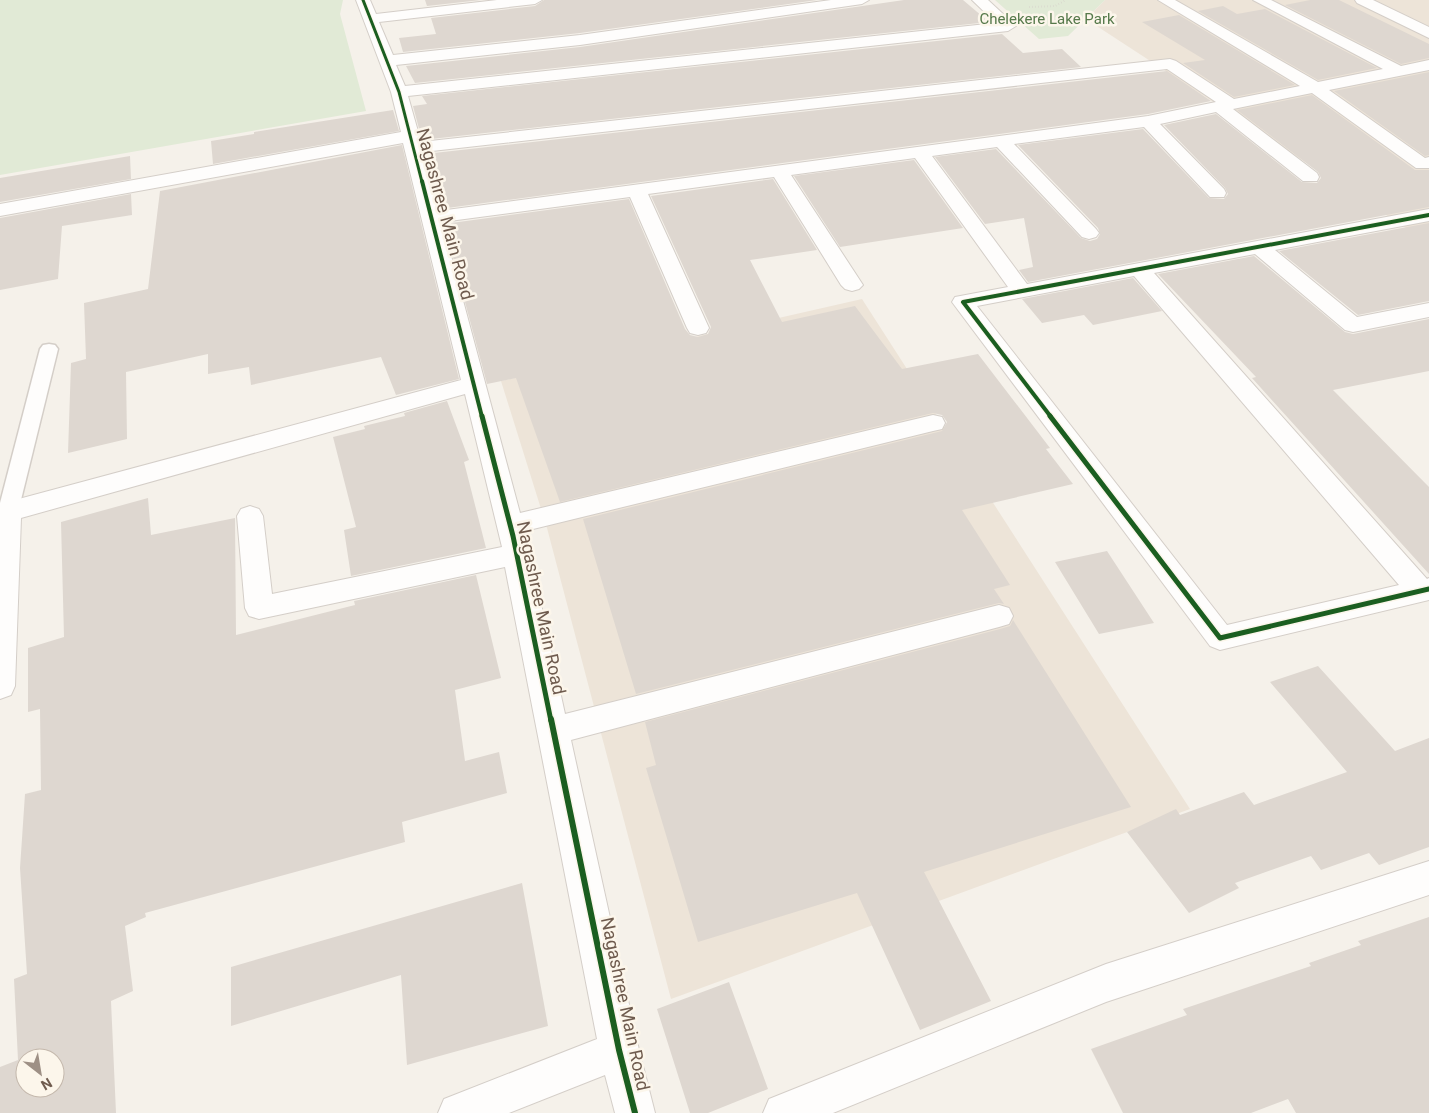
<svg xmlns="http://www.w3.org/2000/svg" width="1429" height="1113" font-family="Roboto,sans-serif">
<rect width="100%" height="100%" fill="#f5f1ea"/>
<!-- residential -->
<path fill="#ede4d8" d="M1105,0H1429V243L1086,19Z
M862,299L1190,809L671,999L547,528L501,381Z"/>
<!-- green -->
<path fill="#e1ead6" d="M0,0H343L340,14L366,111L0,175Z
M995,0H1105L1068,36L1039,39Z"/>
<!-- building -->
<path fill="#ded7d0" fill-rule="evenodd" d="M425,0H481L427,6Z
M544,0H817L580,33L403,52L399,38L436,34L431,18L535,6Z
M904,0H963L989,22L415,83L406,66L580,47Z
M1310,0H1339L1429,44V58L1401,64L1285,5Z
M1223,6L1237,14L1265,9L1377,68L1318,80L1198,11Z
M1179,15L1295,85L1234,97L1183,63L1205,60L1142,22Z
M1002,34L1023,53L1062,49L1081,67L422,140L413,106L427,104L422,96Z
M1167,71L1211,101L1148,114L440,209L425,154Z
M1429,72V155L1425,156L1334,91Z
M1312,95L1415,170H1429V207L1028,282L1019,270L1033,267L1024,218L985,224L935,157L996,149L1081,238L1090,241L1097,239L1100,234L1098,228L1018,145L1143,129L1209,198L1224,199L1228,194L1225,188L1164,125L1216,114L1302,182L1317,183L1321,178L1318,172L1237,110Z
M393,110L399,131L213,164L211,141L254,134V132Z
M402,145L459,379L396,395L381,357L251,385L249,367L208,374V354L126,372L127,439L68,453L71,363L86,359L84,303L148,289L160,191Z
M130,156L131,179L0,202V178Z
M914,160L963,228L840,247L794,176Z
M773,179L817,250L750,260L782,322L855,306L902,369L978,354L1050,448L1046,449L1073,484L962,510L1010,585L994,589L1004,604L999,603L636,694L583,519L942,431L947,422L942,415L933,413L560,502L516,378L487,384L444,224L629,199L685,329L690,335L698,337L708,334L711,327L651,196Z
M131,194L132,215L62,226L58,279L0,290V218Z
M1429,223V301L1358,315L1279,251Z
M1254,256L1345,332L1353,334L1429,319V371L1333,390L1429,487V574L1252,378L1256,377L1158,274Z
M1133,278L1162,311L1093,325L1084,315L1042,323L1022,299Z
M447,401L469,460L464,462L486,548L351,576L344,530L356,527L333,437L365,429L364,426L405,416L404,413Z
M148,498L151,535L235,518L236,635L355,605L354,601L476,575L501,678L455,690L465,761L499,752L507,793L402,822L405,842L145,913L146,917L125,926L133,991L111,1001L116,1113H0V1067L18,1060L14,979L27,974L20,868L25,794L41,790L40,709L28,712V648L64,637L61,522ZM25,1058H55V1088H25Z
M1107,551L1154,623L1099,634L1055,562Z
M1013,620L1131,807L924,872L991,1001L920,1030L857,893L698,942L646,768L656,765L645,722L1000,629L1010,626Z
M1318,666L1395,751L1429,738V847L1379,865L1369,853L1321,870L1311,856L1235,883L1239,888L1189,913L1127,832L1176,809L1180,815L1244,792L1254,805L1347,772L1270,682Z
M522,883L548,1026L407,1065L401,975L231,1026V967Z
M1429,917V1113H1296L1288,1099L1251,1113H1123L1091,1049L1187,1015L1183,1009L1311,966L1309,963L1361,945L1358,941Z
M729,982L768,1089L708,1113H690L657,1009Z"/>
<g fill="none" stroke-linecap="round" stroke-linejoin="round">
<!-- service casing -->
<g stroke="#d4cec8" stroke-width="3">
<path id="service" d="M49,344L55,345L58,349L18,512L15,517L8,519L0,516V503L40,349L43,345Z"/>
</g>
<!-- minor casing -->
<g stroke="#d4cec8" stroke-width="2">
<path id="minor" d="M356,0H370L376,14L497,0H542L535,4L379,22L393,55L580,35L831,0H869L862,4L580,45L396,65L405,86L996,23L972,0H988L1016,26L1008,31L408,96L421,142L1170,59L1176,61L1234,99L1300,86L1158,0H1175L1318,82L1383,69L1253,0H1271L1401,66L1429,60V70L1329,90L1425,158L1429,157V168H1416L1312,93L1233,109L1317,173L1319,177L1317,181H1303L1216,112L1160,124L1224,189L1226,193L1224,197H1210L1144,127L1014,144L1096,229L1099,233L1096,237L1089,239L1082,237L997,147L932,156L1027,284L1429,209V221L1275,250L1357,317L1429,303V317L1353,332L1345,330L1255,254L1154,273L1427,579L1429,578V600L1220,650L1210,646L952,302L955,297L1008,287L915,158L791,175L863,285L859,289L852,291L845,289L841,285L774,177L648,194L709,328L706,333L698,335L690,333L687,328L630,197L442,222L520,513L933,415L942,417L945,423L942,429L933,431L525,531L565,714L999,605L1009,608L1013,616L1009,624L999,627L571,740L639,1050L655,1113H615L605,1075L509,1113H438L444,1099L597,1039L505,567L259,619L249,616L245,608L237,516L241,509L250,506L259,509L263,516L272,594L502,547L465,394L21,518L15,686L11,695L0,699V504L461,380L403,143L0,216V204L401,132L391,92ZM1167,69L1216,102L1148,116L439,211L423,152ZM1134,276L1399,585L1227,625L977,306Z
M1355,0H1373L1429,27V38L1357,3Z
M1429,861V895L1106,1002L833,1113H763L769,1099L1106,964Z"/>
</g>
<!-- path -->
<path stroke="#d6d0cb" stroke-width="2" stroke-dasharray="0.5 2.5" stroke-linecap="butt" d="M1029,7L1055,6L1066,0"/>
<!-- service -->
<use href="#service" fill="#fefdfc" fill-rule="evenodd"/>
<!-- minor -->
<use href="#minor" fill="#fefdfc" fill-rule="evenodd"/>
<!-- cycleway-far3 casing -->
<g stroke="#fcf6eb" stroke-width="5">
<path id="cycleway-far3" d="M363,0L399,92L422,182"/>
</g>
<!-- cycleway-far2 casing -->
<g stroke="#fcf6eb" stroke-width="6">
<path id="cycleway-far2" d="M422,181L482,417
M1051,417L963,302L1429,215"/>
</g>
<!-- cycleway-far1 casing -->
<g stroke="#fcf6eb" stroke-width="8">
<path id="cycleway-far1" d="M482,416L513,536L551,721
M1050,416L1220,638L1429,589"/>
</g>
<!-- cycleway casing -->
<g stroke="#fcf6eb" stroke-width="9">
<path id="cycleway" d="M551,719L619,1050L635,1113"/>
</g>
<!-- cycleway-far3 -->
<use href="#cycleway-far3" stroke="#1b5e20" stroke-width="3"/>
<!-- cycleway-far2 -->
<use href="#cycleway-far2" stroke="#1b5e20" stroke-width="4"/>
<!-- cycleway-far1 -->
<use href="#cycleway-far1" stroke="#1b5e20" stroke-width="5"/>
<!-- cycleway -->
<use href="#cycleway" stroke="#1b5e20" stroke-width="6"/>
</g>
<g text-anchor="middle" stroke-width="5" stroke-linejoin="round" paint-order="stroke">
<!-- far-park labels -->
<g font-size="15" fill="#56794b" stroke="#fcf6eb">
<text x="1047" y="24">Chelekere Lake Park</text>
</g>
<!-- street labels -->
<g font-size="18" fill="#6f5b4e" stroke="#fcf6eb">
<text transform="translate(445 214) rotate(75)" y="6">Nagashree Main Road</text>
<text transform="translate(541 608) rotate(78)" y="6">Nagashree Main Road</text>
<text transform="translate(625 1004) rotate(78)" y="6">Nagashree Main Road</text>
</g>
</g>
<!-- north arrow -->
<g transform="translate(40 1073) rotate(149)"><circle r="24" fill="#fcf6eb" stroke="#c4b8ac"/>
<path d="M0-4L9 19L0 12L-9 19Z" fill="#9e9085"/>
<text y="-8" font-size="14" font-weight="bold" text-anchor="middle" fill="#6f5b4e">N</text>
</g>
</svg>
